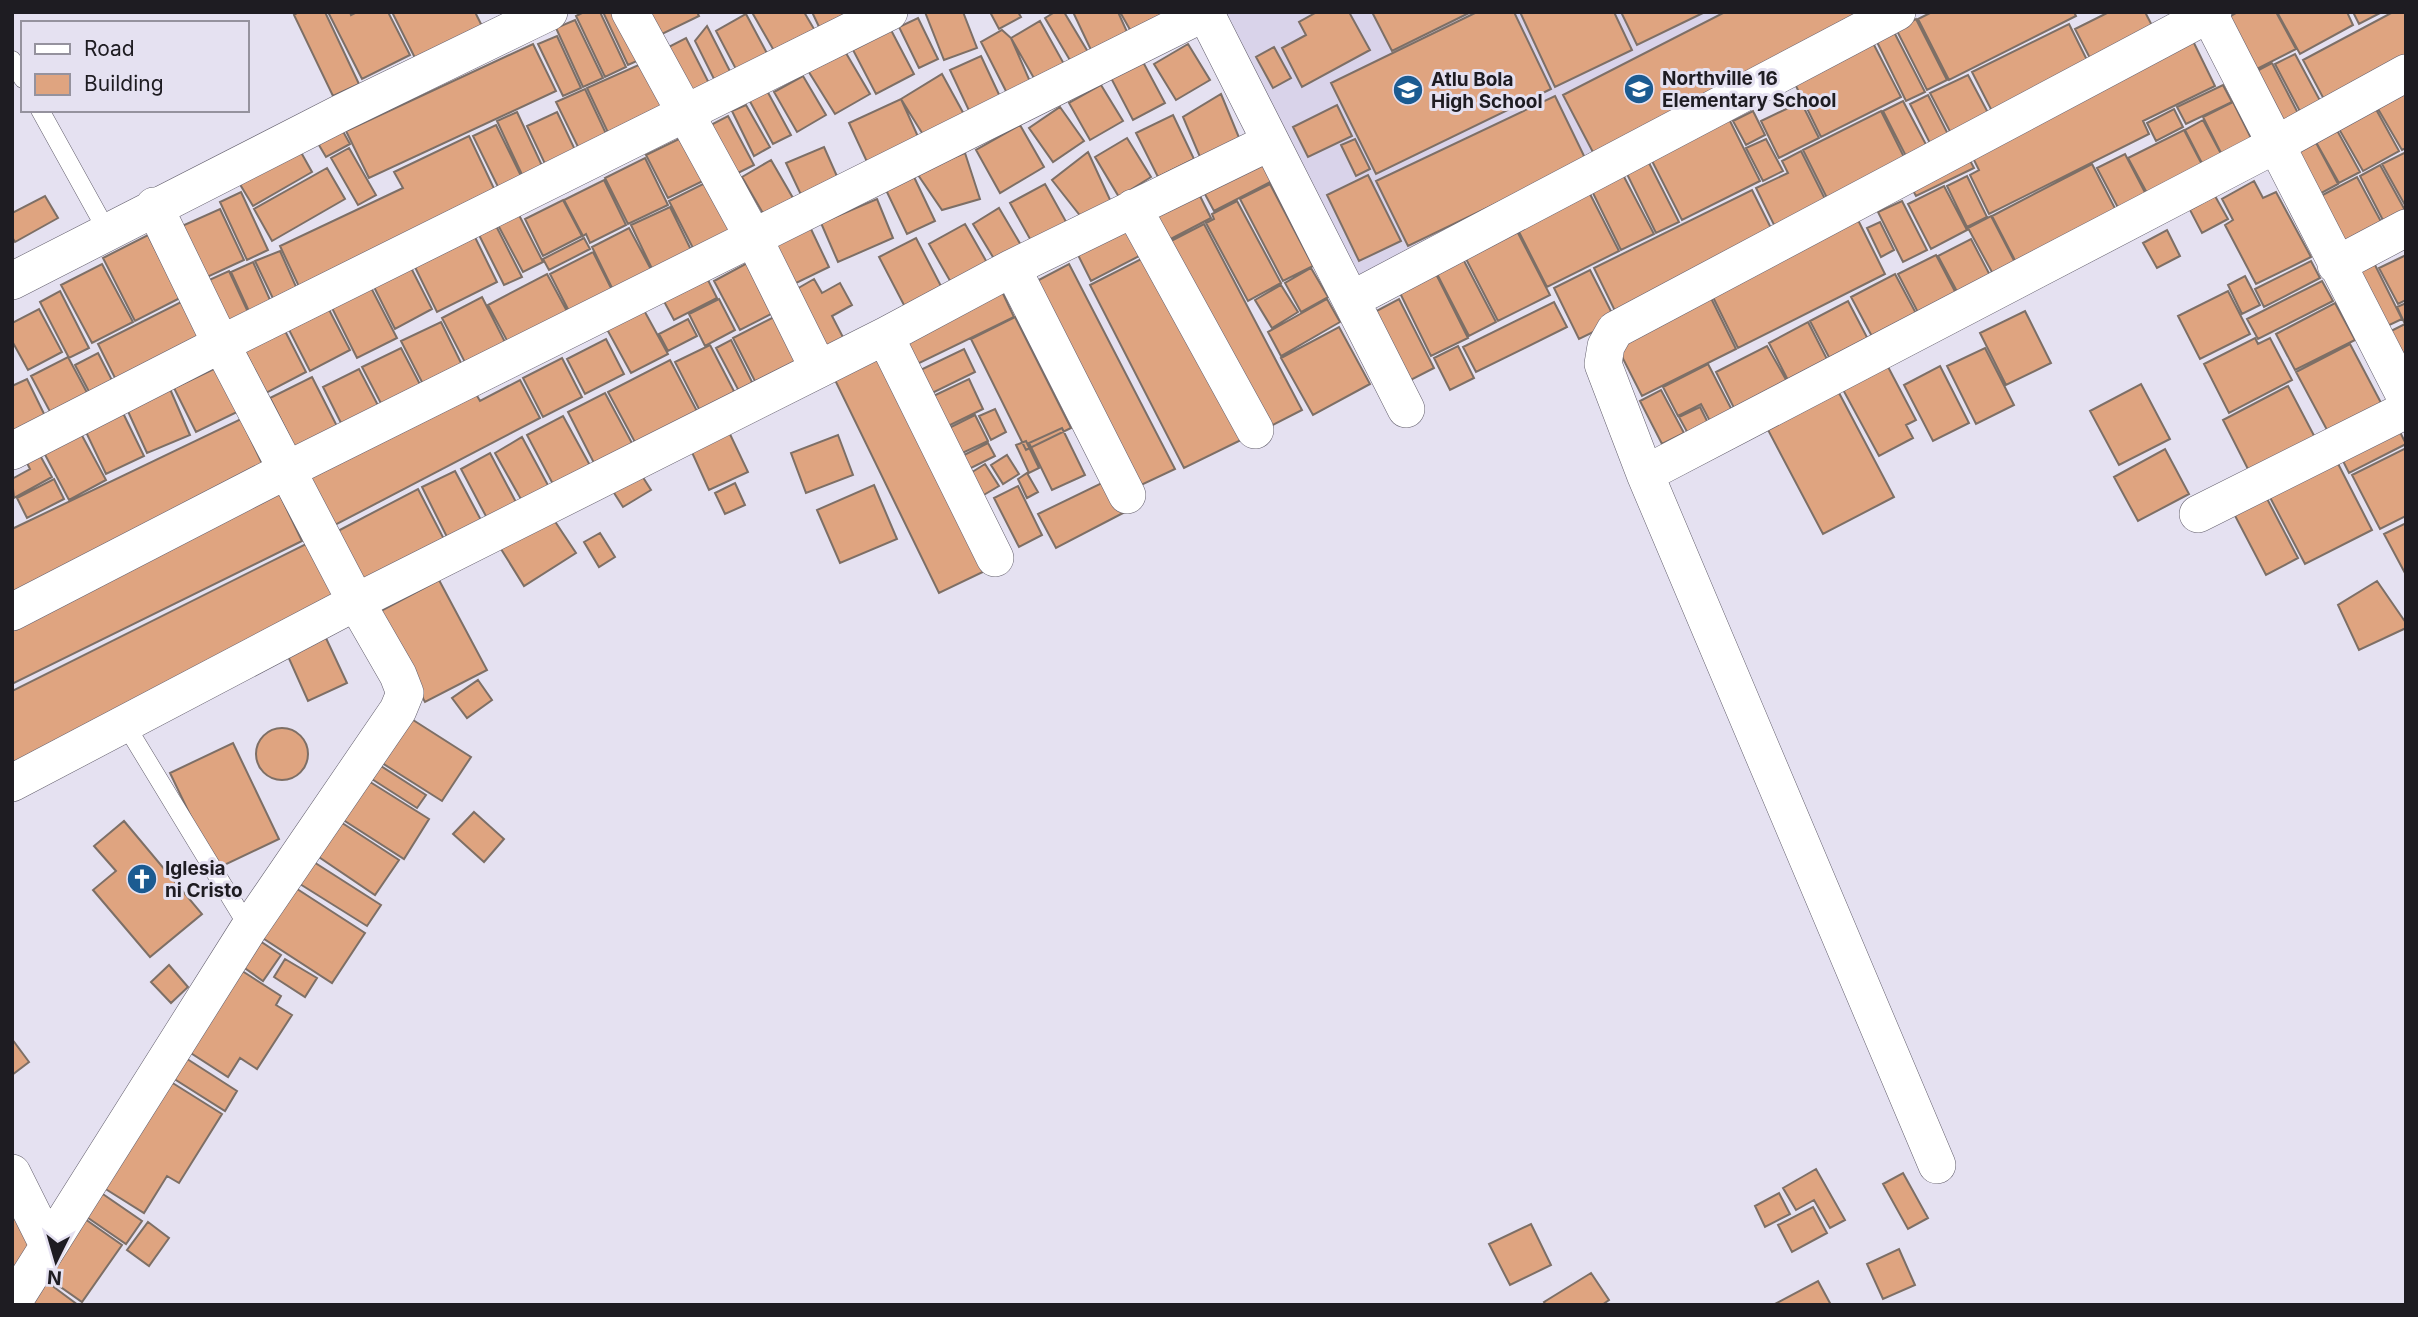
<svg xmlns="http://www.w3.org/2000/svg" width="2418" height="1317" font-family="Inter,sans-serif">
<rect width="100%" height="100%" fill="#e5e1f1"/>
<!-- built -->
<path fill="#d9d3ea" d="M1226,12H1859L1355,281L1224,13Z"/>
<!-- building -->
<path fill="#dfa480" stroke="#7d6f66" stroke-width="2" d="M299,12H325L359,84L333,96L294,15Z
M328,12H350L351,15L357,12H388L410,55L362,79Z
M392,12H475L484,30L417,62Z
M584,12H600L626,67L605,77L576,16Z
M603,12H627L648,56L628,65Z
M649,12H697L699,16L660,35Z
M756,12H804L817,34L777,56L753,14Z
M812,12H856L821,31Z
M925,12H963L977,48L944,60Z
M990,12H1018L1021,17L999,29Z
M1055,12H1064L1088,52L1071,62L1045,18Z
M1073,12H1118L1128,34L1091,50Z
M1120,12H1179L1133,35Z
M1317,12H1349L1370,50L1302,87L1282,48L1306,35L1299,22Z
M1372,12H1471L1392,51Z
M1477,12H1514L1551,89L1376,174L1331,83Z
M1520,12H1614L1632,50L1555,87Z
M1621,12H1705L1637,45Z
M1725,12H1882L1596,158L1563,95Z
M1932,12H2074L2076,16L1949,80L1918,19Z
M2109,12H2145L2158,37L2095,68L2075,29Z
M2238,12H2276L2296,49L2249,73L2222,21Z
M2277,12H2347L2353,25L2300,54Z
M2353,12H2382L2359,24Z
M2393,12H2406V63L2327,105L2303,60Z
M746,14L769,57L738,73L716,31Z
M918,18L938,59L919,68L899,27Z
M1916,19L1947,80L1927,90L1896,29Z
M575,20L603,78L583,87L556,28Z
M1040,21L1064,64L1035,80L1011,38Z
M2069,24L2093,72L1997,121L1972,72Z
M707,26L736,83L720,91L695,41Z
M891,30L914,74L876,94L853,50Z
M1002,30L1011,38L1032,86L1010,99L981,42Z
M1894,32L1925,92L1906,101L1876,40Z
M557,36L581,88L563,96L538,44Z
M2191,37L2215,86L2143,121L2149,134L1989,214L1970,175L1979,170L1968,148Z
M686,38L714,93L689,106L661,51Z
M1873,43L1901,97L1821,137L1794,82Z
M533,44L556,91L369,178L346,131Z
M1188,44L1210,80L1176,100L1154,64Z
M1274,47L1291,78L1273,88L1256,57Z
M843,48L870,94L835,114L807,69Z
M2295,54L2324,108L2304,119L2275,64Z
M981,56L1003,103L972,117L950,70Z
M652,59L676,111L612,141L587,88Z
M1143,62L1165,103L1133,120L1111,78Z
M2272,63L2301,119L2280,129L2251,74Z
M942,74L966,118L927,141L901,99Z
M1968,75L1994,124L1956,143L1930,93Z
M803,76L826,115L797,132L774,92Z
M1101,85L1123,121L1090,140L1069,103Z
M2223,85L2232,102L2186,124L2177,107Z
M2406,85V148L2402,150L2374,102Z
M765,87L791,135L773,144L747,96Z
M585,89L609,140L581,153L556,102Z
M1221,94L1240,140L1200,157L1183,117Z
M1928,95L1953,144L1935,153L1910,104Z
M1555,96L1586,160L1408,246L1376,181Z
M901,99L920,141L868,164L849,123Z
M1903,101L1931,154L1910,164L1883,111Z
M1801,102L1819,138L1779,158L1761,121Z
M2233,102L2254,144L2224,159L2203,117Z
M2372,102L2399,151L2363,171L2335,122Z
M746,105L770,147L754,156L732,111Z
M1337,105L1352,136L1308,157L1293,127Z
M1060,107L1084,141L1053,162L1029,128Z
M2174,109L2183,127L2156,141L2147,123Z
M1753,111L1765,135L1746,145L1733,121Z
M1881,111L1908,165L1830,204L1803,150Z
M517,112L545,172L525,181L497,121Z
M557,112L577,154L547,168L527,126Z
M1173,115L1194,159L1158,177L1136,133Z
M728,116L754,165L730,177L705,128Z
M1729,119L1760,181L1682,220L1650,157Z
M2203,120L2227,165L2208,175L2185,130Z
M2333,123L2360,172L2339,183L2312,135Z
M496,125L526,186L503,197L473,136Z
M1020,125L1044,167L1000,193L976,150Z
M340,126L350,144L326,157L316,140Z
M2184,130L2208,176L2153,204L2128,158Z
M469,136L499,199L302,293L280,246L403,188L394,172Z
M683,137L705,180L668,198L646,155Z
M1127,138L1151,177L1119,197L1095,157Z
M1355,139L1370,169L1356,176L1341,145Z
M1766,139L1783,171L1763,181L1746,148Z
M2314,139L2338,184L2314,197L2289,152Z
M298,147L312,172L253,206L238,181Z
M824,147L840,183L803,199L786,163Z
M349,148L376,195L358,205L331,158Z
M1964,149L1974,168L1916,196L1906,178Z
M1801,151L1829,207L1778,233L1756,188L1788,173L1782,161Z
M1088,152L1112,204L1082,218L1052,180Z
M2406,152V207L2382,164Z
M965,153L980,199L942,210L916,172Z
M1260,154L1274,180L1214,211L1200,185Z
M2125,154L2151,204L2124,219L2097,168Z
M645,158L668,205L628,224L605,178Z
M771,160L793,198L764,215L742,177Z
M1648,161L1679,222L1656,233L1626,172Z
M2092,164L2120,218L2020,270L1992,216Z
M2380,165L2406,212L2386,226L2360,176Z
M327,168L345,199L272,241L254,209Z
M1622,173L1654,234L1621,250L1591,189Z
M1368,175L1401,241L1359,261L1327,195Z
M1967,176L1987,217L1967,227L1947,186Z
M914,177L935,221L907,234L886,190Z
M2357,177L2385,229L2342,252L2313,200Z
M604,180L626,225L590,243L586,234L583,236L564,200Z
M2254,181L2263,198L2276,192L2311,257L2256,284L2225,225L2233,220L2222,199Z
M707,182L733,236L696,254L669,201Z
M1045,184L1069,227L1034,246L1010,203Z
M1270,184L1313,266L1283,281L1240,199Z
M1944,186L1967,230L1931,249L1908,204Z
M1752,190L1774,234L1616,313L1594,268Z
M241,192L268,250L247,260L220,202Z
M1589,192L1619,251L1547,287L1517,228Z
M1199,194L1211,218L1163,243L1151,219Z
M45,196L58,218L15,242L12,237V213Z
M2215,196L2228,219L2202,233L2190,210Z
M877,199L893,238L838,262L821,223Z
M563,200L582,236L543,256L525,219Z
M1237,201L1281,283L1248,301L1206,223L1214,219L1212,214Z
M1902,201L1927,250L1903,262L1878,212Z
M670,207L695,258L656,277L631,225Z
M999,208L1025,252L999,267L973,224Z
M220,209L244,260L205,278L182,226Z
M1855,214L1885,274L1738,348L1708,287Z
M519,215L543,262L523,272L498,225Z
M1991,216L2021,274L1999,285L1968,228Z
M492,218L522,277L504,285L475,227Z
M1880,222L1894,250L1881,257L1867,228Z
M965,224L989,266L953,286L929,244Z
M1204,224L1302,410L1269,427L1171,241Z
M470,227L497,282L437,312L410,257Z
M810,227L829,267L792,285L773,246Z
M629,228L655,277L616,296L592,247Z
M1132,228L1145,253L1091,281L1078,255Z
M2167,230L2180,256L2157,268L2143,243Z
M1517,231L1550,295L1498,321L1465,257Z
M148,235L180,298L135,321L103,258Z
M584,238L590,249L549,270L543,259Z
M916,238L942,288L905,307L879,257Z
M1971,239L1993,281L1960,297L1938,256Z
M280,251L302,300L279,311L255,261Z
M593,252L615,296L572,317L550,274Z
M1936,255L1960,301L1922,320L1898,274Z
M2406,255V300L2398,304L2379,268Z
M1147,256L1241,440L1184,468L1090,285Z
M406,258L432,309L395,329L369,277Z
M1463,259L1496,322L1469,336L1436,272Z
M2372,259L2402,319L2381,329L2351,270Z
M751,261L777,311L740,330L714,281Z
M2311,261L2320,278L2264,307L2255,289Z
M253,262L275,311L253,320L231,272Z
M102,264L133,322L92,343L61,285Z
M1069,264L1175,469L1139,486L1035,282Z
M1311,268L1328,297L1301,312L1285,283Z
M1590,270L1616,321L1579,339L1554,288Z
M229,271L254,325L233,335L207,281Z
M704,272L717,298L674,320L660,294Z
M547,274L569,315L510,346L488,305Z
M1436,274L1468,338L1431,356L1399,291Z
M1895,274L1919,319L1875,342L1851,297Z
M2245,276L2260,305L2242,314L2228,285Z
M366,278L397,338L357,358L327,298Z
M814,279L822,293L840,283L852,305L832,316L846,343L823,356L788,294Z
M2322,281L2333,301L2258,339L2247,319Z
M998,283L1014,317L907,369L890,336Z
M1281,285L1298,312L1272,328L1255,300Z
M1707,290L1736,349L1642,396L1612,337Z
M60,291L89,348L69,358L40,302Z
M2228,291L2250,334L2200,359L2178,316Z
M482,297L509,350L469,370L442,318Z
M719,299L735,330L705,346L689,314Z
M1327,299L1340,322L1281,356L1268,332Z
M1399,299L1434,368L1403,384L1369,315Z
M324,300L350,350L310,371L284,320Z
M1848,301L1870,343L1832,363L1810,321Z
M181,302L205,350L122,392L98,344Z
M1554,302L1567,327L1476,372L1463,347Z
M640,303L668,354L631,373L603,322Z
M2335,303L2355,340L2295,370L2276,334Z
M2406,303V365L2389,332L2405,324L2397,307Z
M39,309L62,352L28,370L12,341V323Z
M2025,311L2051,363L2006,385L1980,333Z
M778,315L805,365L759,389L733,338Z
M1015,317L1071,428L1026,450L971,339Z
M688,319L697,336L668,351L659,334Z
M441,322L465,371L426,390L401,341Z
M1808,322L1830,365L1791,386L1769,343Z
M282,325L306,372L266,393L242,345Z
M1339,327L1370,384L1313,415L1281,358Z
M2255,338L2258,344L2270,338L2292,380L2229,413L2204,364Z
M606,339L624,374L585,394L567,359Z
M731,340L754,386L740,393L716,348Z
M2350,344L2388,416L2334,443L2296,372Z
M710,345L736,395L701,413L675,362Z
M1458,346L1474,378L1450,390L1434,358Z
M1767,346L1789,385L1736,412L1716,372Z
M401,348L424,392L385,411L362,367Z
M1985,348L2014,405L1976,424L1947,366Z
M964,349L975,372L920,399L908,376Z
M98,353L118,392L95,403L75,365Z
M884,356L989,569L939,593L835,380Z
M68,357L92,402L55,421L31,376Z
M562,358L582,397L543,417L523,378Z
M670,360L698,413L636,444L608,392Z
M1886,363L1916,420L1906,425L1913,438L1879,456L1841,386Z
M1708,364L1734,414L1712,425L1701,404L1678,416L1663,387Z
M1940,366L1969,423L1933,441L1904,385Z
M218,367L239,411L196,432L174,388Z
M359,369L382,413L345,431L323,387Z
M312,377L341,434L299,456L270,398Z
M27,379L49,424L12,439V386Z
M969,379L983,409L942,429L927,399Z
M520,380L540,418L333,526L306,474L472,387L480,401Z
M2141,384L2170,439L2119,465L2090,411Z
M2288,386L2320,447L2254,481L2223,420Z
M170,389L190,435L147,453L126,407Z
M1661,390L1684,433L1662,444L1640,401Z
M1838,391L1894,497L1823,534L1767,428Z
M605,393L633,445L595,465L568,412Z
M1700,407L1711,429L1691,439L1679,417Z
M995,409L1006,432L991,440L979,416Z
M123,413L144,456L106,474L85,430Z
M975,415L988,441L956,456L943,431Z
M563,416L592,469L555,488L527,435Z
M241,419L268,476L12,603V529Z
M2396,424L2406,444L2349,473L2339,453Z
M1062,428L1085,475L1052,490L1029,443Z
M79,430L106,480L69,500L42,449Z
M728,430L748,472L709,490L690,448Z
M838,435L853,475L806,493L791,453Z
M522,437L549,487L522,501L495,453Z
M1026,441L1039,468L1029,473L1016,445Z
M988,443L995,456L965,471L958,458Z
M36,448L52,477L14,498L12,479L30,469L23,455Z
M2406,448V516L2380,529L2352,475Z
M2165,449L2189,494L2138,521L2114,477Z
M2331,450L2372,530L2305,564L2263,484Z
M490,453L517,504L488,520L461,469Z
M1007,455L1019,474L1003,484L991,465Z
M985,464L999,486L982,496L969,474Z
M637,468L651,490L623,507L609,485Z
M455,471L482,522L448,539L422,487Z
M1027,473L1038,492L1027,498L1018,479Z
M54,479L64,499L27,518L17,498Z
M1108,480L1125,512L1056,548L1038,514Z
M735,483L745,505L725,514L715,493Z
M874,485L897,539L840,563L817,510Z
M1018,486L1042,535L1019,547L994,498Z
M418,489L446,543L365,585L336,532Z
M2263,491L2298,558L2266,575L2231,508Z
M279,493L302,541L12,684V625Z
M552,517L576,553L524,586L501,549Z
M2406,523V575L2384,534Z
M600,533L615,557L599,567L584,542Z
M308,543L337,601L12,763V691Z
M439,580L487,670L425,702L377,613Z
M2377,581L2406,623V628L2359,650L2338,605Z
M325,636L347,683L308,701L287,654Z
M478,680L492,700L467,718L452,698Z
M399,711L471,757L442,801L371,756Z
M256 754a26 26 0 1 1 52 0a26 26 0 1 1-52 0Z
M233,743L279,839L216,869L170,773Z
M370,759L426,795L417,808L361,772Z
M359,775L429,819L404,859L334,814Z
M474,812L504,839L484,862L453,834Z
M333,817L399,860L375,895L310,851Z
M124,821L202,914L150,957L93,890L116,871L94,846Z
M306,857L381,905L367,926L292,879Z
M291,885L365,933L332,983L258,935Z
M254,937L281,955L263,981L236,962Z
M285,959L317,978L305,997L274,977Z
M169,965L188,987L171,1003L151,982Z
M236,967L281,996L276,1005L292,1015L257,1069L240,1058L228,1077L183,1048Z
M12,1039L29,1062L12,1075Z
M181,1055L237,1091L225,1111L168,1075Z
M171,1082L222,1114L179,1183L167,1176L144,1213L104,1188Z
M1816,1169L1845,1220L1830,1228L1814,1200L1796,1210L1783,1188Z
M1903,1173L1928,1218L1908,1229L1883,1184Z
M97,1190L142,1221L126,1244L81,1213Z
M1779,1193L1790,1214L1765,1227L1755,1206Z
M1813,1207L1827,1233L1792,1252L1778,1225Z
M12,1209L30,1244L12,1274Z
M85,1219L122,1245L82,1302L45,1276Z
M148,1222L169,1238L149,1266L127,1250Z
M1531,1224L1551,1265L1510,1285L1489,1244Z
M1899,1249L1915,1285L1883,1299L1867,1264Z
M1591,1273L1609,1300L1602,1305H1546L1544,1302Z
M1818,1281L1831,1305H1773Z
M47,1282L78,1305H31Z"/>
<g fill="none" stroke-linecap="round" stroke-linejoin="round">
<!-- service casing -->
<g stroke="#625e6c" stroke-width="19">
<path id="service" d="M12,60L23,79
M40,110L107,231
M125,724L249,928"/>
</g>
<!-- minor casing -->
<g stroke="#625e6c" stroke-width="38">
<path id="minor" d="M630,12L753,237L818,368
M1205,12L1406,409
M2208,12L2406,398
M2213,12L1615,330L1606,346L1603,364L1645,474L2275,145L2406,73
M1133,208L1255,430
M2336,265L2406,228
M1012,268L1127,495
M12,281L341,113L549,12
M1351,300L1897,12
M885,336L995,558
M12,451L221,344L889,12
M1645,474L1937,1165
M2198,514L2406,410
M12,612L287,470L1206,12
M12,783L356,602L885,336L1012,268L1270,142
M12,1173L48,1245
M12,1304L249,928L398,710L405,693L398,675L356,602L221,344L154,206"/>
</g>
<!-- service -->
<use href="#service" stroke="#fff" stroke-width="18"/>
<!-- minor -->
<use href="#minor" stroke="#fff" stroke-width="37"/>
</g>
<!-- icons -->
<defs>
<g id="school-disc" transform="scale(1.575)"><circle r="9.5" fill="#1b5b91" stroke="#e5e1f1"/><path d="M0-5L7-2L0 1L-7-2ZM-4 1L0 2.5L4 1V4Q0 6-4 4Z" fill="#fff"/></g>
<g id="church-disc" transform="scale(1.575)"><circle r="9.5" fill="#1b5b91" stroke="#e5e1f1"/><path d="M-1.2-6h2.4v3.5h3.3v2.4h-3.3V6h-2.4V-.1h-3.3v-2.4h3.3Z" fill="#fff"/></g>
</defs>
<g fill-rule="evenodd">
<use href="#school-disc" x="1639" y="89"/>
<use href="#school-disc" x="1408" y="90"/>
<use href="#church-disc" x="142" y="879"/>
</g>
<g text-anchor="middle" stroke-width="6" stroke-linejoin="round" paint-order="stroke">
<!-- poi labels -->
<g font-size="19" font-weight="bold" fill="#1e1c22" stroke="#e5e1f1" text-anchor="start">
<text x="1662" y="85">Northville 16<tspan x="1662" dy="22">Elementary School</tspan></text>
<text x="1431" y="86">Atlu Bola<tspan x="1431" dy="22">High School</tspan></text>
<text x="165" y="875">Iglesia<tspan x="165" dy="22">ni Cristo</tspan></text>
</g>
</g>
<!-- border -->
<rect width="2418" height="1317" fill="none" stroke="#1e1c22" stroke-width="28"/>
<!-- legend -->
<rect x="21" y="21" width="228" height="91" fill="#e5e1f1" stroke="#95929e" stroke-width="2"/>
<rect x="35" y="44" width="35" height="10" fill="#ffffff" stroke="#95929e" stroke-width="2"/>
<text x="84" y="56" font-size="21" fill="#1e1c22">Road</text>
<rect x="35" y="74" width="35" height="21" fill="#dfa480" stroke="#95929e" stroke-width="2"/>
<text x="84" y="91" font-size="21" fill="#1e1c22">Building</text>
<!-- north arrow -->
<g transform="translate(56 1261) rotate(185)" stroke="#e5e1f1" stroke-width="5" paint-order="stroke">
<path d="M0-5L12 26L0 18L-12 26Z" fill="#1e1c22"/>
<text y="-10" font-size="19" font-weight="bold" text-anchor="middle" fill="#1e1c22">N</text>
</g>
</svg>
